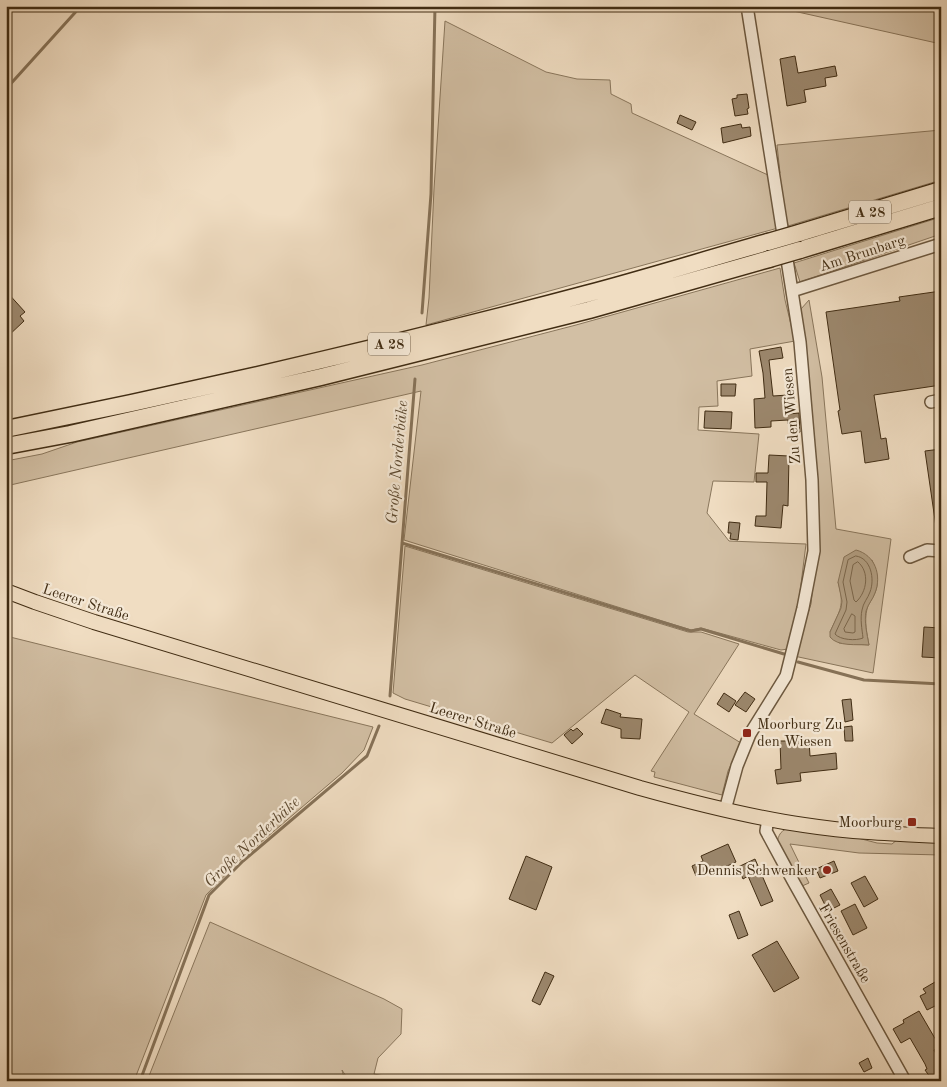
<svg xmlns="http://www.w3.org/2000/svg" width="947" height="1087" font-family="'Old Standard TT',serif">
<rect width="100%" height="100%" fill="#f0ddc2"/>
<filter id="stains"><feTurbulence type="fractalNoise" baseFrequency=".004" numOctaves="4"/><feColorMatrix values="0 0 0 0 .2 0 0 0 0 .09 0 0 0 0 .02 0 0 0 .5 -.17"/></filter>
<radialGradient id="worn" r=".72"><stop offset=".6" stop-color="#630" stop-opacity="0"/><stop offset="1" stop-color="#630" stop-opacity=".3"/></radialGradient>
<!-- green -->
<path fill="#d2bfa4" stroke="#89765c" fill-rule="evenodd" d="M771,6H941V44Z
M445,21L546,72L577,79L610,80L611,94L631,104L632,113L768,175L780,173L777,145L941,130V180L788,226L782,198L778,228L426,325L429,298L434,189Z
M941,217V234L800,282L794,263Z
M780,268L785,300L795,341L750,349L752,376L717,381L718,406L699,407L698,430L759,434L754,482L713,481L707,513L729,541L806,544L799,600L788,649L781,650L701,628L691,630L404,540L421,391L6,486V461L42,454L77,442L422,365L576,325Z
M809,300L822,377L836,529L891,539L873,673L794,656L811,604L819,526L808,374L801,309ZM872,560C877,572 880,584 874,595C872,600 868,604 867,609C864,621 867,634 869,645L839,643L830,632C840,610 845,606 838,582Z
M405,546L688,632H701L739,644L694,714L741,743L728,771L722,795L654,777L655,772L651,771L689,712L635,675L552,743L405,699L393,693Z
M6,636L373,727L364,750L342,773L239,861L206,895L134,1081H6Z
M786,829L850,836L877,843L892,844L898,839L941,842V855L859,853L790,844L809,883L802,886L777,842C779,835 780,832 786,829Z
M210,922L384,999L402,1009L401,1034L378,1058L374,1074L410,1081H349L342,1070L345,1081H147Z"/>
<!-- water -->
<path fill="#b4a186" stroke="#867258" d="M856,550C875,555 882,575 875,593C873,599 868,604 866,611C864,622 867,634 869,645C857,644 838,647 830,637V632L841,608L842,601L838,582L844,557Z"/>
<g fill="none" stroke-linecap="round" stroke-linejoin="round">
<!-- shore -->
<path stroke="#7a664c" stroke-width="1" d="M856,556C871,558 875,579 870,592C868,598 863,603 862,610C860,619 862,629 863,638C856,641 840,640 835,634L846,610L847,602L843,582L848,560Z
M858,562C870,572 867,592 856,602L854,600L850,581L853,565Z
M852,614L855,616V632L853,633L845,632L844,629Z"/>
<!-- stream -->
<path stroke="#867258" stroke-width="3" d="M6,89L81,6
M422,313L431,194L435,6
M402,543L691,631L701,629L784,654
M798,662L864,680L941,684
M390,696L415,379
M140,1081L209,895L243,861L367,756L379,726"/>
</g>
<!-- building -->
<path fill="#9c886e" stroke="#402c13" d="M795,56L798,73L835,66L837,76L825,78L826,86L804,90L806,102L787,106L780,59Z
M747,94L749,108L747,109L748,114L735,116L732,99L737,98V95Z
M680,115L696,122L692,130L677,123Z
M741,124L742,128L750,127L751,136L723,143L721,128Z
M6,291L25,312L20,316L24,321L6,338Z
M941,291V385L874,395L881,439L886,438L889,459L865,463L861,431L842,434L838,411L840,410L826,312L900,301L899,297Z
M781,347L783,358L769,360L773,396L788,395L789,414L799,413L800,432H793L792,423L788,424V420L771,421V427L755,428L754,399L765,398L763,373L759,351Z
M721,384H736L735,396H721Z
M705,411L732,412L731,429L704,428Z
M941,449V527H936L925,451Z
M769,455L789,456L788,506L783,505L781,528L755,526L756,516H766L767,482H756V473H768Z
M729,522L740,523L738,540L730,539L731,533H728Z
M924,627L941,628V658L922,657Z
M745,692L755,699L746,712L735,705Z
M724,693L736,701L729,712L717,704Z
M851,699L853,720L845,722L842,700Z
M606,709L621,714L620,717L642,719L640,739L621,738V729L601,723Z
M852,726L853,741H845L844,727Z
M577,728L583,734L572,744L564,735L571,729L573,731Z
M780,741H809L810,756L836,753L837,769L800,773L801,781L777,784L775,770L781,769Z
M728,844L736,862L709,874L708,871L696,876L692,866L703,861L701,856Z
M526,856L552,867L536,910L509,899Z
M755,859L773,901L761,906L748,876L743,879L738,867Z
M834,861L838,871L820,878L816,869Z
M865,876L878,899L864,907L851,883Z
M831,889L840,905L828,911L820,895Z
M855,904L867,928L853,935L841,911Z
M739,911L748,935L738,939L729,915Z
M777,941L799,978L774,992L752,955Z
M545,972L554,976L540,1005L532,1001Z
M935,982L938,988L941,987V1003L927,1010L920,996L926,993L923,989Z
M919,1011L940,1047L934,1050L941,1063V1078L936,1081H934L931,1077H930L925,1070L927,1069L925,1064L910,1038L901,1043L893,1029L904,1023L903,1020Z
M868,1058L872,1068L864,1072L859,1063Z"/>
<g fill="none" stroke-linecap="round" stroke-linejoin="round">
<!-- minor casing -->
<g stroke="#6c583f" stroke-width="14">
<path id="minor" d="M792,291L941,244
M931,402L941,400
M910,557L927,550L941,551
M725,810L737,766L750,734L786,676L803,608L814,551L812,480L800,342L747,6
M768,819L766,831L793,881L905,1081"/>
</g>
<!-- major casing -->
<g stroke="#402c13" stroke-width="16">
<path id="major" d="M6,591L35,602L94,622L640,788C694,803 748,817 804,825C849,832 895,834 941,836"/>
</g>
<!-- highway casing -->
<g stroke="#402c13" stroke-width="19">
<path id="highway" d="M799,233L941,190
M800,250L941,207
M6,429C201,390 394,345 586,294C647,278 707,259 768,242
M6,446L70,434L321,377L589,310L769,259"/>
</g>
<!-- minor -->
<use href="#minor" stroke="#f5e9d7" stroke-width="11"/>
<!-- major -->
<use href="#major" stroke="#f0ddc2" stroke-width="14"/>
<!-- highway -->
<use href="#highway" stroke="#f0ddc2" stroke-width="16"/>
<!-- highway-bridge casing -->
<g stroke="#402c13" stroke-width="19" stroke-linecap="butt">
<path id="highway-bridge" d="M768,242L799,233
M769,259L800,250"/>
</g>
<!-- highway-bridge -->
<use href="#highway-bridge" stroke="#f0ddc2" stroke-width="16"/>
</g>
<!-- markers -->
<g fill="#8f2418" stroke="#f5e9d7" stroke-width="2">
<rect x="742" y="728" width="10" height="10" rx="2.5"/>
<rect x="907" y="817" width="10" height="10" rx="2.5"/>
<circle cx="827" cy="870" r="5"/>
</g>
<g text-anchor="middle" stroke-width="4.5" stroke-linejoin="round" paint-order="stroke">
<!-- shield labels -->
<g fill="#f5e9d7" stroke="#76654e" stroke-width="1">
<rect x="849" y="200.5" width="42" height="23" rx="4"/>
<rect x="368" y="332.5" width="42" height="23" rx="4"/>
</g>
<g font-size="14" font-weight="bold" fill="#402c13">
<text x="870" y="217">A 28</text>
<text x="389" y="349">A 28</text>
</g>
<!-- street labels -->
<g font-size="15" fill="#402c13" stroke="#f5e9d7">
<text transform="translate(862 253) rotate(-18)" y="5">Am Brunbarg</text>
<text transform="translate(791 416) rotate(-95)" y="5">Zu den Wiesen</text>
<text transform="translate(86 602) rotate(18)" y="5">Leerer Straße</text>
<text transform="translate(473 720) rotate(17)" y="5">Leerer Straße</text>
<text transform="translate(845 943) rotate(60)" y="5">Friesenstraße</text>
</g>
<!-- poi labels -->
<g font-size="15" fill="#402c13" stroke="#f5e9d7" text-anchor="end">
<text x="757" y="729" text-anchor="start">Moorburg Zu<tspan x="757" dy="17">den Wiesen</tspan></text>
<text x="902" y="827">Moorburg</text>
<text x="817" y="875">Dennis Schwenker</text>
</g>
<!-- water labels -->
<g font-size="16" font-style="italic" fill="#5d4930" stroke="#f5e9d7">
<text transform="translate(396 462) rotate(-85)" y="6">Große Norderbäke</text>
<text transform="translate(251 841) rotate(-43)" y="6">Große Norderbäke</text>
</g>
</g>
<!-- margin -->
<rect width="947" height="1087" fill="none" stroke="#f0ddc2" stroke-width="25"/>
<rect x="8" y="8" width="932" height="1072" fill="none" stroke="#402c13" stroke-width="2.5"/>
<rect x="12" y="12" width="922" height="1062" fill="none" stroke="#402c13"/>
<rect width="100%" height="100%" filter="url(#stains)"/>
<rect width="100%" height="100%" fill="url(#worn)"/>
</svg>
